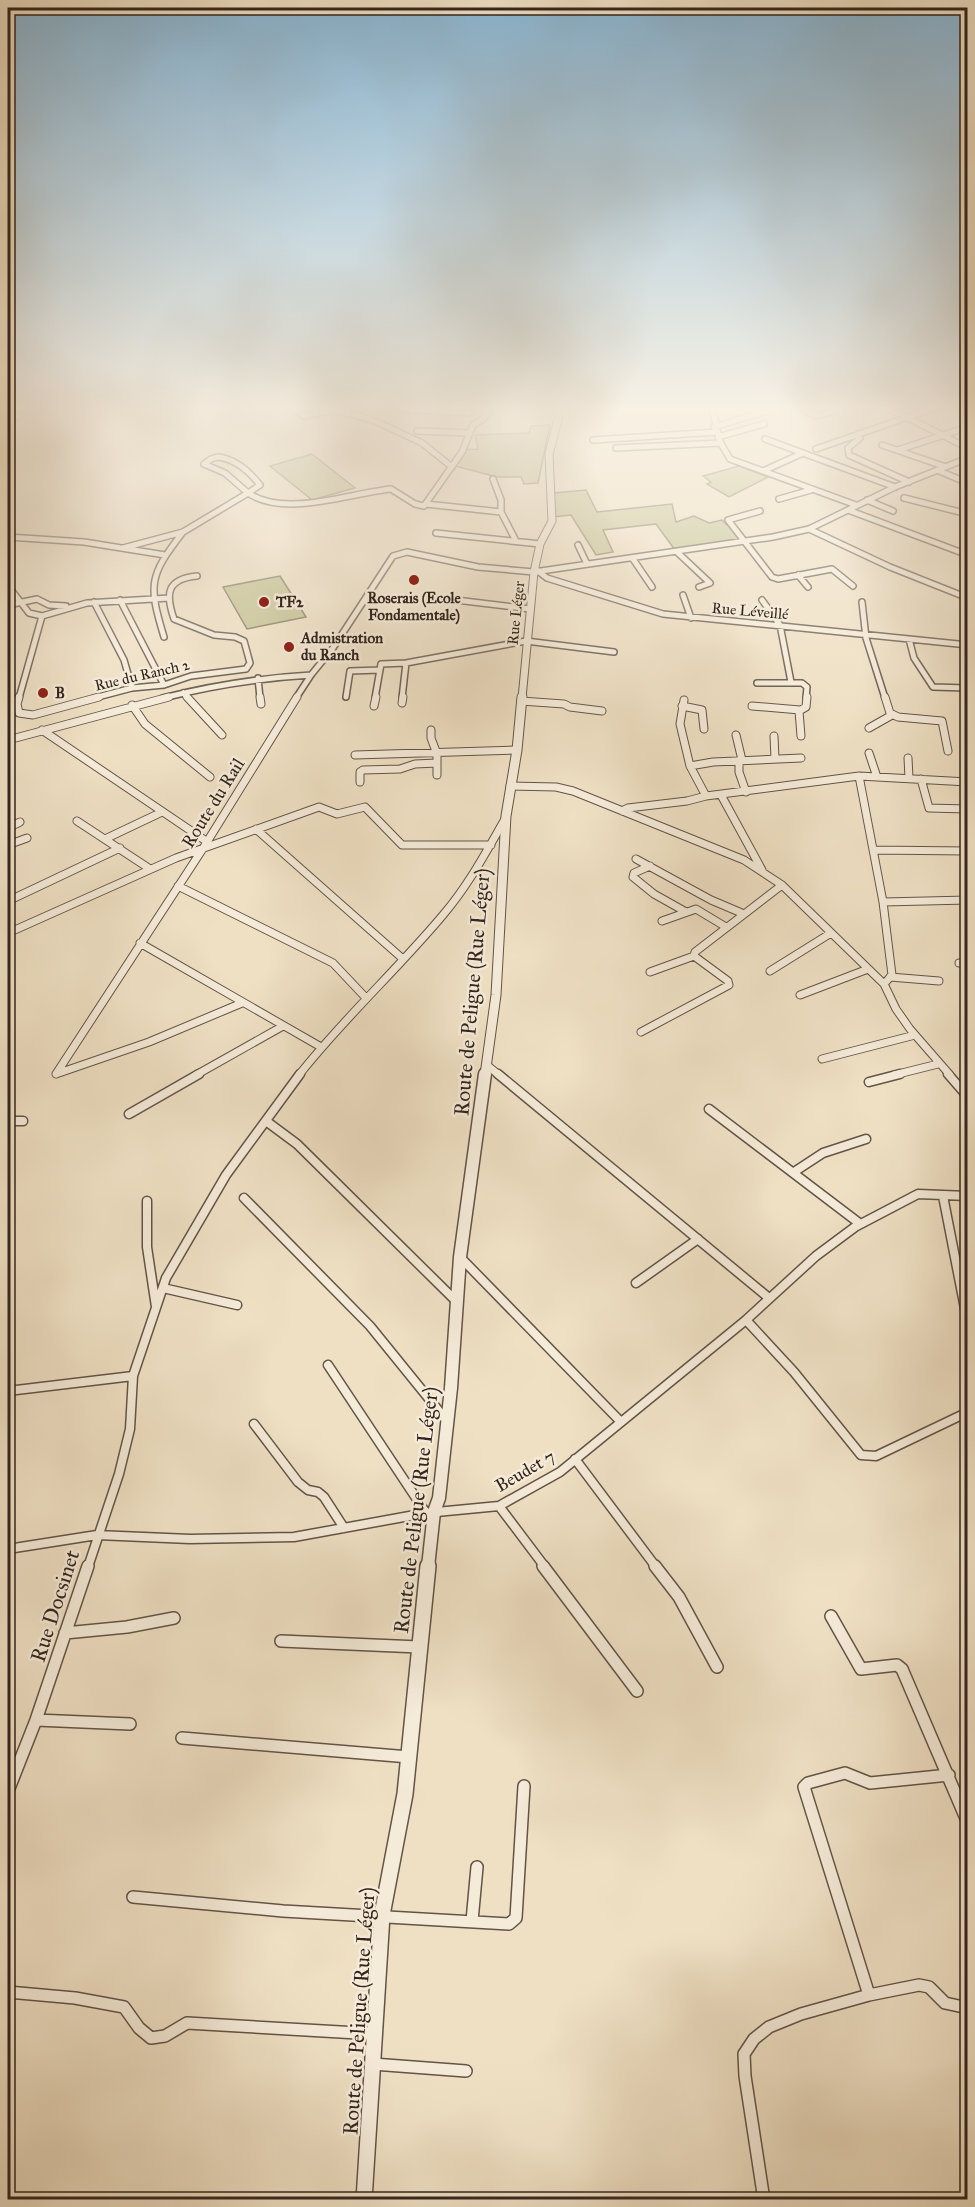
<svg xmlns="http://www.w3.org/2000/svg" width="975" height="2207" font-family="'IM FELL Great Primer',serif">
<rect width="100%" height="100%" fill="#efe0c4"/>
<filter id="stains"><feTurbulence type="fractalNoise" baseFrequency=".00333" numOctaves="4"/><feColorMatrix values="0 0 0 0 .2 0 0 0 0 .09 0 0 0 0 .02 0 0 0 .5 -.17"/></filter>
<radialGradient id="worn" r=".72"><stop offset=".6" stop-color="#630" stop-opacity="0"/><stop offset="1" stop-color="#630" stop-opacity=".3"/></radialGradient>
<!-- green -->
<path fill="#c1c08f" stroke="#7a7256" stroke-width="1.5" d="M550,425L538,483L524,484L521,477H497L455,466L460,450L478,449L475,435L529,433L531,426Z
M312,454L355,488L312,500L270,466Z
M739,466L768,477L729,497L707,484L711,482L703,476Z
M586,490L597,512L672,504L676,522L694,516L709,523L722,520L742,539L675,550L656,524L603,530L613,552L596,555L571,515L553,517L554,493Z
M280,576L306,617L247,629L223,587Z"/>
<g fill="none" stroke-linecap="round" stroke-linejoin="round">
<!-- minor-far3 casing -->
<g stroke="#625447" stroke-width="8">
<path id="minor-far3" d="M292,408L304,416L335,410L375,421L422,443L452,467
M712,408L720,442L730,459L856,505
M799,408L816,416L845,408
M888,408L968,448
M401,409L469,413
M8,421L20,415
M714,427L777,408
M417,431L469,433
M858,434L860,438L848,448L849,455L909,482
M718,437L764,424
M765,439L895,487
M593,440L717,432
M882,445L946,467
M616,448L721,443
M816,449L934,408
M898,450L968,427
M218,457C236,459 249,471 260,485L248,493L225,473L204,464L211,459Z
M937,470L968,483
M763,471L803,453
M493,479L501,500V512L516,541
M248,493C285,518 350,493 391,489L415,504L424,506L462,452L473,425L483,419L491,408
M904,498L968,514
M779,499L811,490
M867,500L893,511
M426,504L501,512
M848,510L968,555
M760,511L728,520L772,577L778,579L832,569L853,586
M965,527L968,529
M809,529L890,567L968,598
M436,533L540,544
M8,537L84,542L165,555
M578,545L587,564
M123,548L183,532L248,493
M677,552L710,583L699,587
M633,559L652,587
M538,571L547,578L663,614L968,645
M798,575L808,587
M8,590L12,591L29,613L42,616L87,603L169,598
M683,595L691,618
M431,597L530,609
M120,600L164,685
M762,600L780,625L791,682
M94,602L124,660L132,688
M862,602L866,638L885,698
M8,605L37,599L49,605L66,606
M8,632L11,624
M164,637C148,584 149,576 183,532
M909,639L914,658L933,687L968,688
M258,678L260,698
M757,683H802L807,687L806,698
M183,693L188,698
M346,697L350,671L380,670
M19,698L42,616
M94,698L132,688L164,685L191,676L246,669L250,663L244,641L235,637L214,635L174,619C165,593 167,579 197,576
M163,698C214,685 259,678 311,675
M296,698L311,675L333,648L393,556L407,552L478,567L534,572L773,537L809,529L895,487L968,458
M375,698L381,664L406,663
M402,698L406,663L526,641L614,652"/>
</g>
<!-- minor-far2 casing -->
<g stroke="#625447" stroke-width="9">
<path id="minor-far2" d="M19,697L17,704L19,713L33,715L99,697
M187,697L222,735
M260,697L261,704
M885,697L890,713L898,717L942,721L948,751
M684,700L680,724L690,766
M521,701L564,704L570,707L602,711
M402,703L403,697
M132,705L145,724L210,777
M374,706L376,697
M682,706L702,710L704,729
M752,706L800,710
M869,728L892,715
M42,730L206,841
M431,730V738L437,754V775
M736,735L742,760L739,763V772L746,792
M774,736L775,759
M801,736L799,711L806,707L807,697
M8,740L169,697
M869,753L877,777
M355,755L517,750
M908,758L909,778
M859,776L883,902L892,975L884,984
M921,779L929,808L968,809
M360,782V772L363,770L400,769L415,764L437,763
M510,786L556,787L573,791L744,860L782,885L884,984L896,1009L910,1029L950,1075
M721,795L762,870
M706,796L859,776L968,782
M622,811L628,808L687,801L706,796L690,766L713,762L801,758
M77,821L150,869
M8,828L20,822
M256,829L403,959
M105,839L162,812
M8,845L27,838
M873,850L968,851
M636,859L711,900L744,914
M650,866L634,873L633,877L654,894L686,912
M178,886L333,963L366,998
M8,901L120,848
M883,902L968,900
M662,921L696,909L726,927
M8,933L176,858L319,807L337,814L365,807L402,845H491
M140,943L321,1047
M959,963H968
M770,971L831,933
M650,972L694,956
M890,977L939,981
M800,995L868,969
M641,1032L729,985L728,981L694,956L695,952L782,885
M822,1059L915,1035
M488,1066L499,1075
M56,1074L202,850L297,697
M56,1074L149,1042L242,1003
M196,1075L283,1026
M299,1075C343,1019 397,970 443,915C468,886 486,852 505,819
M894,1075L938,1064"/>
</g>
<!-- minor-far1 casing -->
<g stroke="#625447" stroke-width="11">
<path id="minor-far1" d="M498,1074L769,1298
M948,1074L968,1097
M869,1082L900,1074
M709,1109L859,1223
M129,1114L199,1074
M8,1121H23
M266,1121L297,1144L458,1303
M794,1172L823,1153L866,1139
M943,1196L968,1324
M244,1198L370,1326L447,1421
M147,1201V1247L156,1307
M460,1257L620,1421
M636,1283L698,1239
M163,1288L237,1305
M746,1320L794,1372L861,1455L876,1456L968,1412
M328,1365L426,1513
M8,1391L133,1376
M254,1424L298,1482L308,1490L318,1492L324,1497L344,1528
M575,1459L656,1567
M499,1506L545,1567
M8,1549L97,1535L190,1539L294,1537L426,1513L499,1506L560,1472L746,1320L816,1256L855,1227L918,1194L968,1196
M88,1567L119,1474L130,1429L133,1376L166,1278L226,1175L300,1074"/>
</g>
<!-- minor casing -->
<g stroke="#625447" stroke-width="14">
<path id="minor" d="M543,1566L637,1691
M655,1566L679,1597L717,1667
M831,1616L861,1669L897,1665L902,1669L968,1823
M65,1633L127,1627L174,1618
M281,1641L419,1647
M36,1720L130,1724
M182,1738L409,1757
M8,1791L36,1720L88,1566
M133,1897L283,1911L509,1924L516,1918L524,1786
M472,1921L477,1867
M8,1992L75,1998L124,2007L139,2028L151,2038L165,2036L187,2023L375,2034
M869,1995L804,1787L808,1783L845,1773L870,1783L949,1775
M373,2064L466,2071
M764,2200L745,2076L744,2054L754,2039L769,2027L801,2014L869,1995L919,1985L929,1987L945,2003L968,2008"/>
</g>
<!-- tertiary-far3 casing -->
<g stroke="#625447" stroke-width="9">
<path id="tertiary-far3" d="M522,698L534,572L540,544L552,521L549,454L561,408"/>
</g>
<!-- tertiary-far2 casing -->
<g stroke="#625447" stroke-width="11">
<path id="tertiary-far2" d="M485,1075L496,995L506,816L517,750L522,697"/>
</g>
<!-- tertiary-far1 casing -->
<g stroke="#625447" stroke-width="15">
<path id="tertiary-far1" d="M428,1567L434,1512L439,1498L451,1388L460,1257L485,1074"/>
</g>
<!-- tertiary casing -->
<g stroke="#625447" stroke-width="18">
<path id="tertiary" d="M364,2200L382,1915L405,1794L428,1566"/>
</g>
<!-- minor-far3 -->
<use href="#minor-far3" stroke="#f5ebd9" stroke-width="5"/>
<!-- minor-far2 -->
<use href="#minor-far2" stroke="#f5ebd9" stroke-width="7"/>
<!-- minor-far1 -->
<use href="#minor-far1" stroke="#f5ebd9" stroke-width="8"/>
<!-- minor -->
<use href="#minor" stroke="#f5ebd9" stroke-width="11"/>
<!-- tertiary-far3 -->
<use href="#tertiary-far3" stroke="#f5ebd9" stroke-width="7"/>
<!-- tertiary-far2 -->
<use href="#tertiary-far2" stroke="#f5ebd9" stroke-width="9"/>
<!-- tertiary-far1 -->
<use href="#tertiary-far1" stroke="#f5ebd9" stroke-width="12"/>
<!-- tertiary -->
<use href="#tertiary" stroke="#f5ebd9" stroke-width="15"/>
</g>
<!-- sky -->
<linearGradient id="sky" x2="0" y2="1"><stop stop-color="#89b7d6"/><stop offset="0.57" stop-color="#f8f1e4"/><stop offset="1" stop-color="#f8f1e4" stop-opacity="0"/></linearGradient>
<rect width="975" height="717" fill="url(#sky)"/>
<!-- markers -->
<g fill="#8f2418" stroke="#f5ebd9" stroke-width="2">
<circle cx="414" cy="580" r="6"/>
<circle cx="264" cy="602" r="6"/>
<circle cx="289" cy="647" r="6"/>
<circle cx="43" cy="693" r="6"/>
</g>
<g text-anchor="middle" stroke-width="5" stroke-linejoin="round" paint-order="stroke">
<!-- far-poi labels -->
<g font-size="15" font-weight="bold" fill="#33251d" stroke="#f5ebd9" text-anchor="start">
<text x="414" y="603" text-anchor="middle">Roserais (Ecole<tspan x="414" dy="17">Fondamentale)</tspan></text>
<text x="276" y="607">TF2</text>
<text x="301" y="643">Admistration<tspan x="301" dy="17">du Ranch</tspan></text>
<text x="55" y="698">B</text>
</g>
<!-- far-street labels -->
<g font-size="15" fill="#33251d" stroke="#f5ebd9">
<text transform="translate(750 611) rotate(5)" y="5">Rue Léveillé</text>
<text transform="translate(516 613) rotate(-84)" y="5">Rue Léger</text>
<text transform="translate(142 675) rotate(-13)" y="5">Rue du Ranch 2</text>
</g>
<!-- street labels -->
<g font-size="18" fill="#33251d" stroke="#f5ebd9">
<text transform="translate(213 803) rotate(-58)" y="6">Route du Rail</text>
<text transform="translate(525 1471) rotate(-30)" y="6">Beudet 7</text>
</g>
<!-- near-street labels -->
<g font-size="21" fill="#33251d" stroke="#f5ebd9">
<text transform="translate(472 992) rotate(-85)" y="7">Route de Peligue (Rue Léger)</text>
<text transform="translate(416 1510) rotate(-83)" y="7">Route de Peligue (Rue Léger)</text>
<text transform="translate(55 1606) rotate(-72)" y="7">Rue Docsinet</text>
<text transform="translate(359 2011) rotate(-86)" y="7">Route de Peligue (Rue Léger)</text>
</g>
</g>
<!-- margin -->
<rect width="975" height="2207" fill="none" stroke="#efe0c4" stroke-width="30"/>
<rect x="9" y="9" width="957" height="2189" fill="none" stroke="#33251d" stroke-width="3"/>
<rect x="15" y="15" width="945" height="2177" fill="none" stroke="#33251d" stroke-width="1.5"/>
<rect width="100%" height="100%" filter="url(#stains)"/>
<rect width="100%" height="100%" fill="url(#worn)"/>
</svg>
